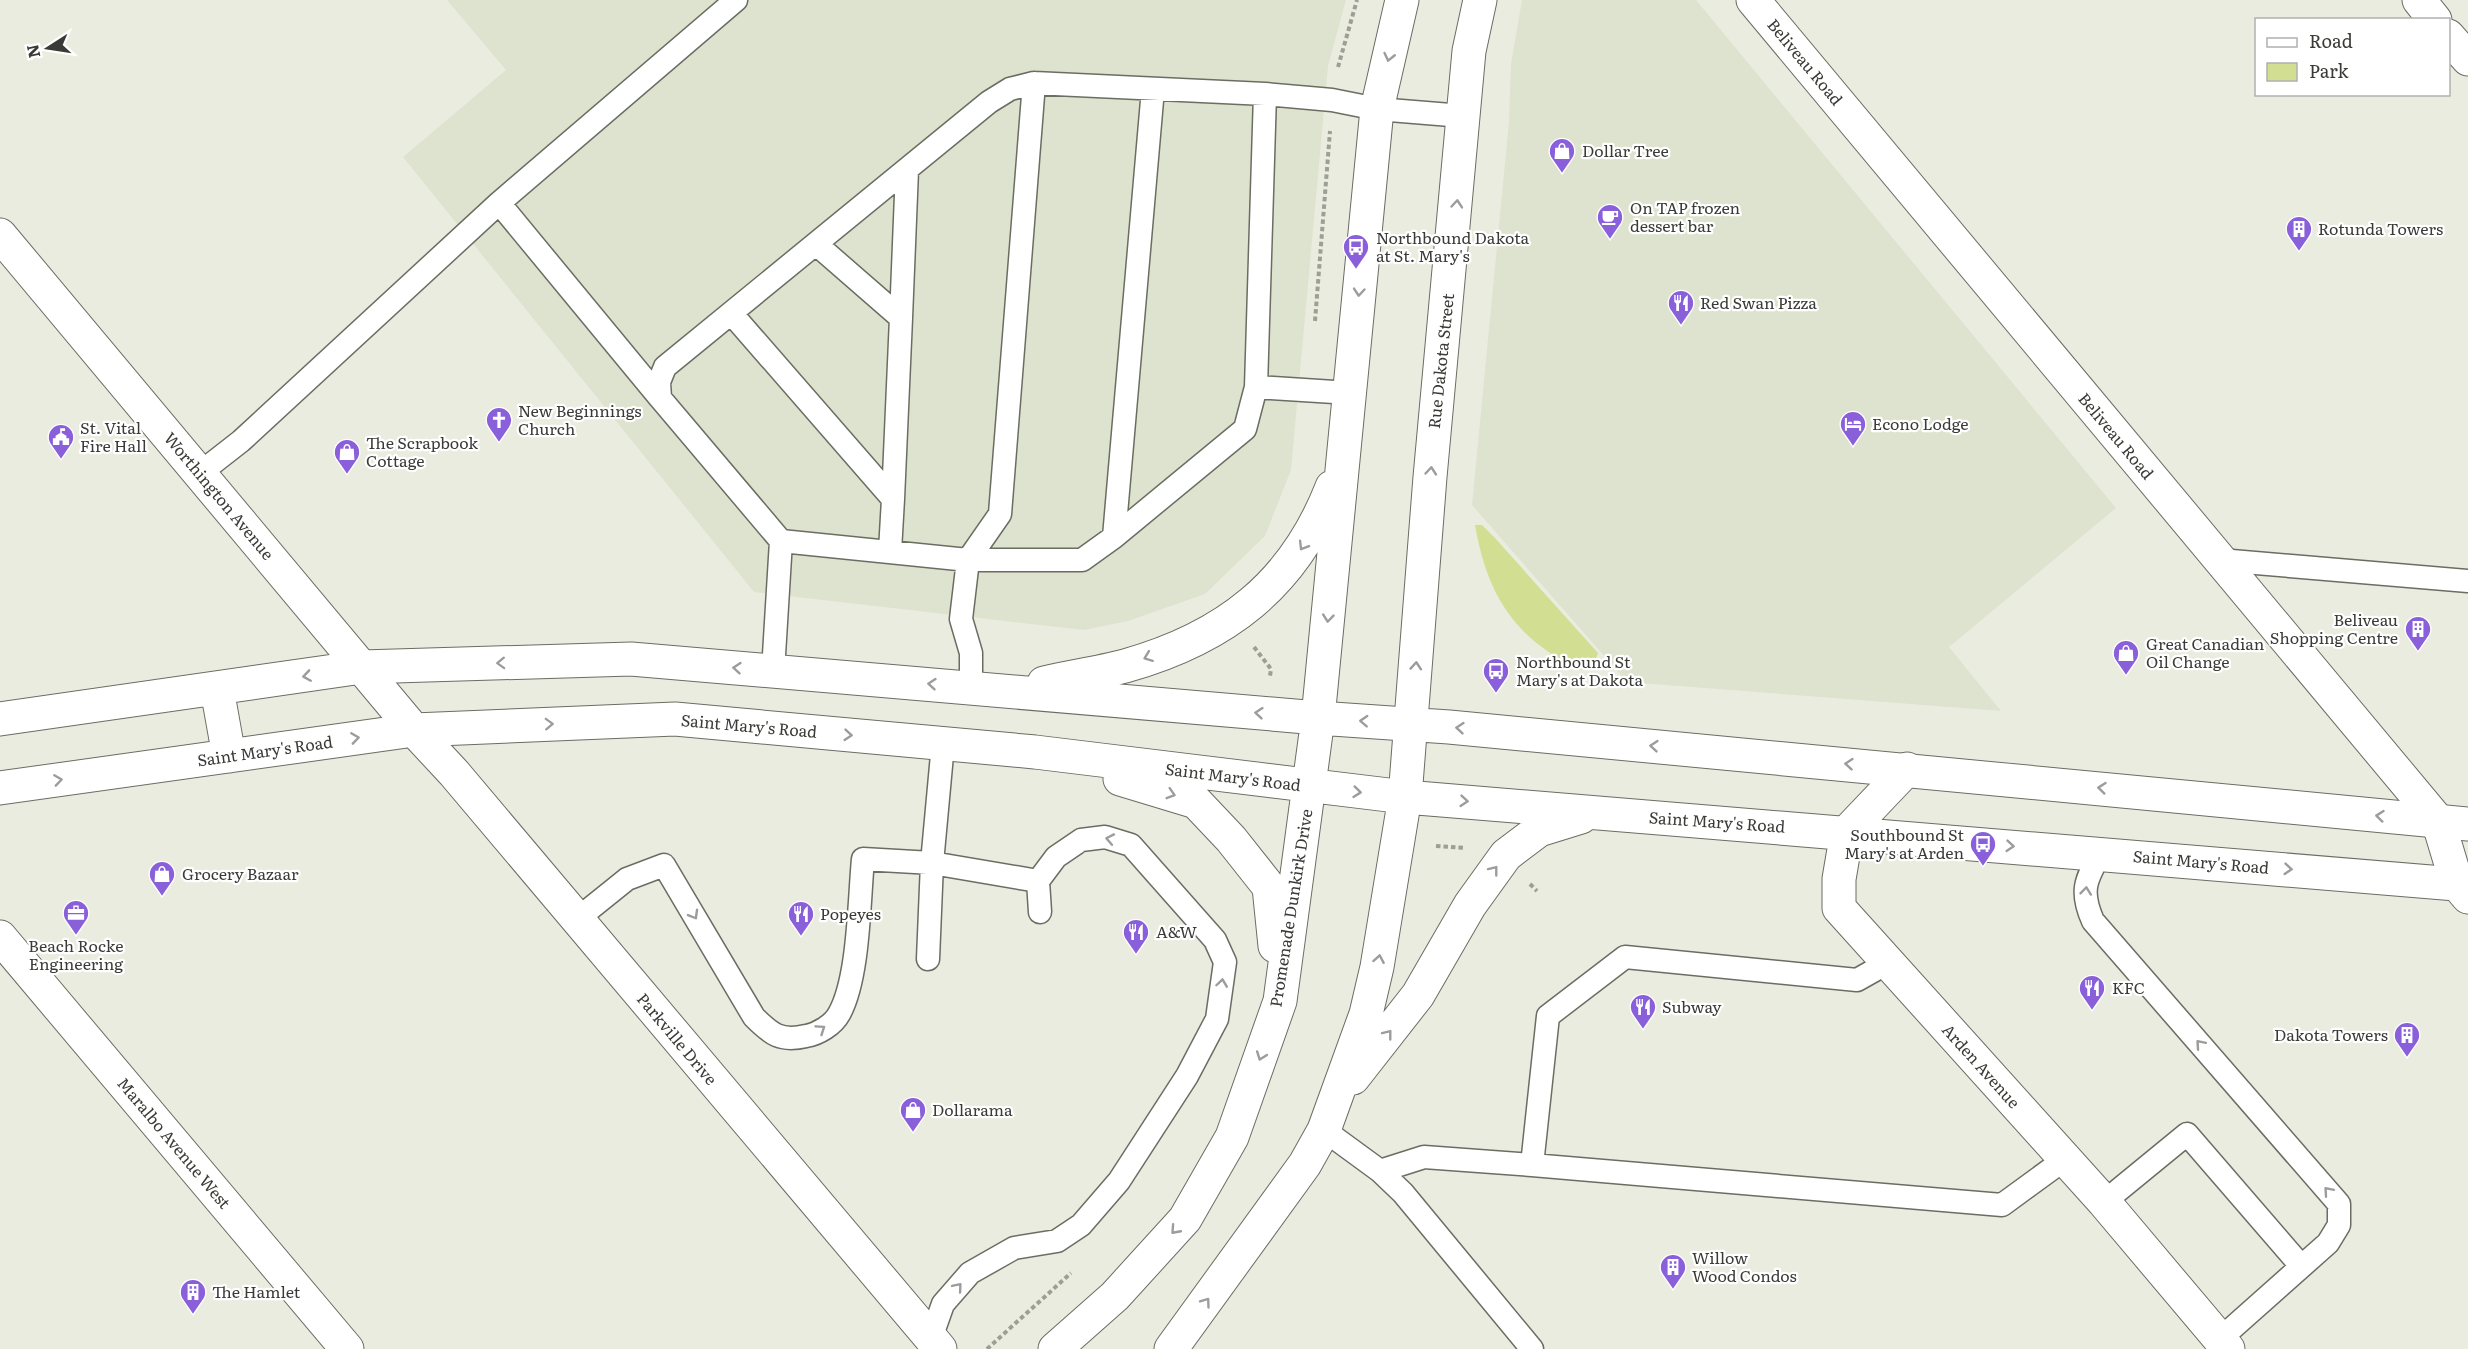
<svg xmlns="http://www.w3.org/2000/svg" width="2468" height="1349" font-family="Literata,serif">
<rect width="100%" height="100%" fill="#eaece0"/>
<!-- built -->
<path fill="#dee3cf" d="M447,0H1346L1328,66L1291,470L1265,536L1205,594L1128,621L1084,630L754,592L403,157L506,70Z
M1522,0H1696L2116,508L1949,647L2001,711L1627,682L1472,505L1509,122L1511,64Z"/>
<!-- green -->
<path fill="#d2df92" d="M1475,525H1482L1495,538L1598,653L1594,665L1581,670C1515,640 1487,595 1475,525Z"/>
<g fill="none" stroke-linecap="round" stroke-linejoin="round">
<!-- lane casing -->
<g stroke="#6a6d62" stroke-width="25">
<path id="lane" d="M816,244L901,318L893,499
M731,313L893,499L890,551
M901,318L907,170
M1256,387L1350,393
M660,398L499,203L736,0
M200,473L241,441L499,203
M1114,537L1153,89
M781,541L968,560H1082L1114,537L1245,429L1256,387L1265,94
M2220,560L2468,581
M773,671L781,541L660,398L659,382L665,367L989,102L1010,89L1034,83L1265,94L1332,100L1377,109L1463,116
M971,687V653L961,619L968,560L1000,514L1034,83
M2101,853C2085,880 2080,892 2093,921L2339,1204V1225L2328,1243L2220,1339
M576,920L627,879L664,865L754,1017C771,1034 780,1042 806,1036C818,1034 833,1025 839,1014C859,979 859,901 863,859L932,863L1038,881L1040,912
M928,959L932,863L943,744
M1324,1130L1380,1171L1403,1193L1532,1349
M1532,1165L2002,1205L2065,1159
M1380,1171L1424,1157L1532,1165L1548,1016L1625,957L1857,980L1889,962
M2104,1202L2187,1134L2301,1266
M931,1338L943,1304L970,1273L1014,1248L1057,1241L1081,1225L1119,1181L1187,1076L1217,1019L1225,962L1215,940L1131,845L1105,837L1081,840L1056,857L1038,881"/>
</g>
<!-- street casing -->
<g stroke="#6a6d62" stroke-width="35">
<path id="street" d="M1753,0L2438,821L2457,884L2468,897
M2419,0L2435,20
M2448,36L2468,59
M1907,769L1847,832L1839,879V908L2104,1202L2228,1349
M0,937L347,1349"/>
</g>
<!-- secondary casing -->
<g stroke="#6a6d62" stroke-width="35">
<path id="secondary" d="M0,235L414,730L454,773L940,1349
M1044,683C1070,677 1098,673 1125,666C1225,638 1294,585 1332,487
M217,689L229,756
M0,719L362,667L631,659L1318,718L1449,727L2468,824
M1120,779L1196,802L1231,839L1269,887L1275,946
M0,788L414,730L675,719L1035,752L1405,797L2468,885
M1353,1078L1418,995L1470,905L1506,855L1539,830L1581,817
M1055,1349L1115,1296L1185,1219L1232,1137L1280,1001L1318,718L1377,109L1402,0
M1171,1349L1305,1164L1324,1130L1366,1014L1377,967L1405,797L1430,477L1469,51L1480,0"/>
</g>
<!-- path -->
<path stroke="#9d9f96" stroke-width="4" stroke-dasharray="4.5 3" stroke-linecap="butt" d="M1338,67L1357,0
M1315,321L1330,131
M1254,647L1271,669L1270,676
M1436,846L1465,848
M1530,884L1537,891
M987,1349L1071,1273"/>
<!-- lane -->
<use href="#lane" stroke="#fff" stroke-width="22"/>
<!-- street -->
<use href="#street" stroke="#fff" stroke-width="33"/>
<!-- secondary -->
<use href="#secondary" stroke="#fff" stroke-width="33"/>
</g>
<!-- one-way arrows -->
<defs><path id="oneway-chevron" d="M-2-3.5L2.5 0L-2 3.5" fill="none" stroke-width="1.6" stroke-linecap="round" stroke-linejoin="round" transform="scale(1.5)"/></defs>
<g stroke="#9c9d9b">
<use href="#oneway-chevron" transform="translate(1389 57) rotate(103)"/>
<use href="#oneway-chevron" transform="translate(1457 204) rotate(-85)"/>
<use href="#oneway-chevron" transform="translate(1359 292) rotate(95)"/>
<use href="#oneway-chevron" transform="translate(1431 471) rotate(-85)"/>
<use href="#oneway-chevron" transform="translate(1303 546) rotate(121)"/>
<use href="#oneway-chevron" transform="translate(1328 618) rotate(96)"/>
<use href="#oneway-chevron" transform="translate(1148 657) rotate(159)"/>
<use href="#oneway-chevron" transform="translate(501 663) rotate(178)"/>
<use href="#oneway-chevron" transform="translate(1416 666) rotate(-86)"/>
<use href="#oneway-chevron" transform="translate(737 668) rotate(-175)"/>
<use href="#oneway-chevron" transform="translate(307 676) rotate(171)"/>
<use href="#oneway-chevron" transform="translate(932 684) rotate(-175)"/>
<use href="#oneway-chevron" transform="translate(1259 713) rotate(-175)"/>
<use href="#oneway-chevron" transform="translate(1364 721) rotate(-177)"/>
<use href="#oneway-chevron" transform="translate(549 724) rotate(-2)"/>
<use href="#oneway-chevron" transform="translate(1460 728) rotate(-175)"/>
<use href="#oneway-chevron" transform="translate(848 735) rotate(5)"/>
<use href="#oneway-chevron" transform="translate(355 738) rotate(-8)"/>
<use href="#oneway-chevron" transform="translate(1654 746) rotate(-175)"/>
<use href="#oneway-chevron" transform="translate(1849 764) rotate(-175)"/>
<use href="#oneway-chevron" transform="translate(58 780) rotate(-8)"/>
<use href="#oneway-chevron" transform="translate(2102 788) rotate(-174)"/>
<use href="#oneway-chevron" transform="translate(1357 792) rotate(6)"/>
<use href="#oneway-chevron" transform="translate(1171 794) rotate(17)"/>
<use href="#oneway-chevron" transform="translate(1464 801) rotate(5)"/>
<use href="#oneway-chevron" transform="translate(2380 816) rotate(-174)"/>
<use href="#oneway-chevron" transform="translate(1110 839) rotate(-169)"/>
<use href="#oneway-chevron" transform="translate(2010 846) rotate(5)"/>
<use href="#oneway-chevron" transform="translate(2288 869) rotate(5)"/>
<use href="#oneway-chevron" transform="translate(1494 870) rotate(-52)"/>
<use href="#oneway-chevron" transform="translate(2086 891) rotate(-84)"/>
<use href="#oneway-chevron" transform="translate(694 915) rotate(60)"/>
<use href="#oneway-chevron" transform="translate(1379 959) rotate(-80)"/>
<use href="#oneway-chevron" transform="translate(1222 983) rotate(-82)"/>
<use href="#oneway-chevron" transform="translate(821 1029) rotate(-34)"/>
<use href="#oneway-chevron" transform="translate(1388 1034) rotate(-52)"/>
<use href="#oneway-chevron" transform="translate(2200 1044) rotate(-131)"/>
<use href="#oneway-chevron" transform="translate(1261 1056) rotate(110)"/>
<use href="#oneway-chevron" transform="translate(2328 1191) rotate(-131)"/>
<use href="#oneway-chevron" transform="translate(1175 1230) rotate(132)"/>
<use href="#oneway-chevron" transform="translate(958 1287) rotate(-50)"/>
<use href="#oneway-chevron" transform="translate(1206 1302) rotate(-54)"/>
</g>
<!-- icons -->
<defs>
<g id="shop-pin" transform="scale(1.35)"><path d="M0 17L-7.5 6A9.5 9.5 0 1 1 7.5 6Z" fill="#8a60da" stroke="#fff"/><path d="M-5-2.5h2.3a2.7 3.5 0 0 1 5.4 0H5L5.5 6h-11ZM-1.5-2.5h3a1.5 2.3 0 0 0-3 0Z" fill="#fff"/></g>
<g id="cafe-pin" transform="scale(1.35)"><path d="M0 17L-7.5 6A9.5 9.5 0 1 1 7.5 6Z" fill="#8a60da" stroke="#fff"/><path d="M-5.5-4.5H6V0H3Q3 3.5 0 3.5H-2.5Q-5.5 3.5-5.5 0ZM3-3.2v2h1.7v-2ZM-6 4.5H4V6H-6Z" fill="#fff"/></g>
<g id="building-pin" transform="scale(1.35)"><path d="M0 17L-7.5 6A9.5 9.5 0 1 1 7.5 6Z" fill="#8a60da" stroke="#fff"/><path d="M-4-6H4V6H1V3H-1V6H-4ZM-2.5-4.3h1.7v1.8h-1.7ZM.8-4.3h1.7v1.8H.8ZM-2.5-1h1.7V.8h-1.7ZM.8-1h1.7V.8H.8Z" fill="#fff"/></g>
<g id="bus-pin" transform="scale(1.35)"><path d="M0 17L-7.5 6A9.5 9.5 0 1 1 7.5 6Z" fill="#8a60da" stroke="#fff"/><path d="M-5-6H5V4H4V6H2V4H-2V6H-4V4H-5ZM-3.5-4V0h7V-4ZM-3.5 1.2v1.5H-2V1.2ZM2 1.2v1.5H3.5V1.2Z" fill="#fff"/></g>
<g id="restaurant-pin" transform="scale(1.35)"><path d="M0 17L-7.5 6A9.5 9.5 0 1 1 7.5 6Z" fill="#8a60da" stroke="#fff"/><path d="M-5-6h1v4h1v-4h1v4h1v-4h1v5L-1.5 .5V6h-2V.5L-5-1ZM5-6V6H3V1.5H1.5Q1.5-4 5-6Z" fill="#fff"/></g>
<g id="church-pin" transform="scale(1.35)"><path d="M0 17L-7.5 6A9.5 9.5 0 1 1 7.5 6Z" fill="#8a60da" stroke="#fff"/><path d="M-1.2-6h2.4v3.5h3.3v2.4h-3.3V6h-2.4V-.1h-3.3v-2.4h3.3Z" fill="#fff"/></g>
<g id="hotel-pin" transform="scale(1.35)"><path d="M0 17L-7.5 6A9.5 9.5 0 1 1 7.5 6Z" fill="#8a60da" stroke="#fff"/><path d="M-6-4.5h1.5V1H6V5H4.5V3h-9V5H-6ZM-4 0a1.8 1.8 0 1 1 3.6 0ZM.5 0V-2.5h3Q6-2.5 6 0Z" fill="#fff"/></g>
<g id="civic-pin" transform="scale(1.35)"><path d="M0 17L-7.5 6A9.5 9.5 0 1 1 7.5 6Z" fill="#8a60da" stroke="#fff"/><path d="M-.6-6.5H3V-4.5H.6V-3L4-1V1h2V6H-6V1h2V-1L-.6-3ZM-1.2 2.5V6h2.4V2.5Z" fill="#fff"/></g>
<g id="office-pin" transform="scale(1.35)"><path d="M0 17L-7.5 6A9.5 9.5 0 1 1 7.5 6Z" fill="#8a60da" stroke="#fff"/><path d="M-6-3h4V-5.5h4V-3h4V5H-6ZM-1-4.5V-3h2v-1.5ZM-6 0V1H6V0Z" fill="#fff"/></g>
</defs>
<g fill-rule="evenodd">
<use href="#shop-pin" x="1562" y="151"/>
<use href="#cafe-pin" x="1610" y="217"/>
<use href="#building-pin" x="2299" y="229"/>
<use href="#bus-pin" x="1356" y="247"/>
<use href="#restaurant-pin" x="1681" y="303"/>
<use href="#church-pin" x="499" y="420"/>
<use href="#hotel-pin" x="1853" y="424"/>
<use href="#civic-pin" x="61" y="437"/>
<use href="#shop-pin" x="347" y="452"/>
<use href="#building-pin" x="2418" y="629"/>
<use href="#shop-pin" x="2126" y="653"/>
<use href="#bus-pin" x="1496" y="671"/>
<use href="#bus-pin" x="1983" y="844"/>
<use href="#shop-pin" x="162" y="874"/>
<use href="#office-pin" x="76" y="913"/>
<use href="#restaurant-pin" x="801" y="914"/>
<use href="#restaurant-pin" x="1136" y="932"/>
<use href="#restaurant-pin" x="2092" y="988"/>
<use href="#restaurant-pin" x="1643" y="1007"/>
<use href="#building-pin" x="2407" y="1035"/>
<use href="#shop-pin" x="913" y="1110"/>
<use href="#building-pin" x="1673" y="1267"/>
<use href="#building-pin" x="193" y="1292"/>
</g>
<g text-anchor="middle" stroke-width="4.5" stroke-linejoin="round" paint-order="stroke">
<!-- street labels -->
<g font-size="16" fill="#3a3b37" stroke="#fff">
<text transform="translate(1805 62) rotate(50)" y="6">Beliveau Road</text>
<text transform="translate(1441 361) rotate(-84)" y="6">Rue Dakota Street</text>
<text transform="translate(2116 436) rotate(50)" y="6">Beliveau Road</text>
<text transform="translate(219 496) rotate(50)" y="6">Worthington Avenue</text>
<text transform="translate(749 726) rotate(5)" y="6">Saint Mary's Road</text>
<text transform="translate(265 751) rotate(-8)" y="6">Saint Mary's Road</text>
<text transform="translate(1233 777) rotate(7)" y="6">Saint Mary's Road</text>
<text transform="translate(1717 822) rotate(4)" y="6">Saint Mary's Road</text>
<text transform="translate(2201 862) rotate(5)" y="6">Saint Mary's Road</text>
<text transform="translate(1291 908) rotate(-81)" y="6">Promenade Dunkirk Drive</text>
<text transform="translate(677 1039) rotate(50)" y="6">Parkville Drive</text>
<text transform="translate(1981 1066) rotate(48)" y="6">Arden Avenue</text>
<text transform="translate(174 1143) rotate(50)" y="6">Maralbo Avenue West</text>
</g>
<!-- poi labels -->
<g font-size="16" fill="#3a3b37" stroke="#fff" text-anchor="start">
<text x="1582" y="157">Dollar Tree</text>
<text x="1630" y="214">On TAP frozen<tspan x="1630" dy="18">dessert bar</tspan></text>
<text x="2318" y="235">Rotunda Towers</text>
<text x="1376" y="244">Northbound Dakota<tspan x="1376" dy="18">at St. Mary's</tspan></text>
<text x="1700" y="309">Red Swan Pizza</text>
<text x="518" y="417">New Beginnings<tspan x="518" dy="18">Church</tspan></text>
<text x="1872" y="430">Econo Lodge</text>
<text x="80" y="434">St. Vital<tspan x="80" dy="18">Fire Hall</tspan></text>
<text x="366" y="449">The Scrapbook<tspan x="366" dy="18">Cottage</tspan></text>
<text x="2398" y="626" text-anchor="end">Beliveau<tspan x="2398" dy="18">Shopping Centre</tspan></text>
<text x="2146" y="650">Great Canadian<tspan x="2146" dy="18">Oil Change</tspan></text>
<text x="1516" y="668">Northbound St<tspan x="1516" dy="18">Mary's at Dakota</tspan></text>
<text x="1964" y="841" text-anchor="end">Southbound St<tspan x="1964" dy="18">Mary's at Arden</tspan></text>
<text x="182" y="880">Grocery Bazaar</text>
<text x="820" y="920">Popeyes</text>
<text x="1156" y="938">A&amp;W</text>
<text x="76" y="952" text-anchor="middle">Beach Rocke<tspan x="76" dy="18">Engineering</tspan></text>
<text x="2112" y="994">KFC</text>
<text x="1662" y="1013">Subway</text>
<text x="2388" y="1041" text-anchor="end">Dakota Towers</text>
<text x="932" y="1116">Dollarama</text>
<text x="1692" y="1264">Willow<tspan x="1692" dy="18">Wood Condos</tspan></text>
<text x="212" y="1298">The Hamlet</text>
</g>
</g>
<!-- legend -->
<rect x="2255" y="18" width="195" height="78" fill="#ffffff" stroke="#b0b1af" stroke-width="1.5"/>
<rect x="2267" y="38" width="30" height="9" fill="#ffffff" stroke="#b0b1af" stroke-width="1.5"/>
<text x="2309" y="48" font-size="18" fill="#3a3b37">Road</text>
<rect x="2267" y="63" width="30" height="18" fill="#d2df92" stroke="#b0b1af" stroke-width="1.5"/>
<text x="2309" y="78" font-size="18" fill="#3a3b37">Park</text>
<!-- north arrow -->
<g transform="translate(48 48) rotate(258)" stroke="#ffffff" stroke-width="4.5" paint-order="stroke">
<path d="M0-4.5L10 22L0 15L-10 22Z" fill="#3a3b37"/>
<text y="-9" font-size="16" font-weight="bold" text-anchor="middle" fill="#3a3b37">N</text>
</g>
</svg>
